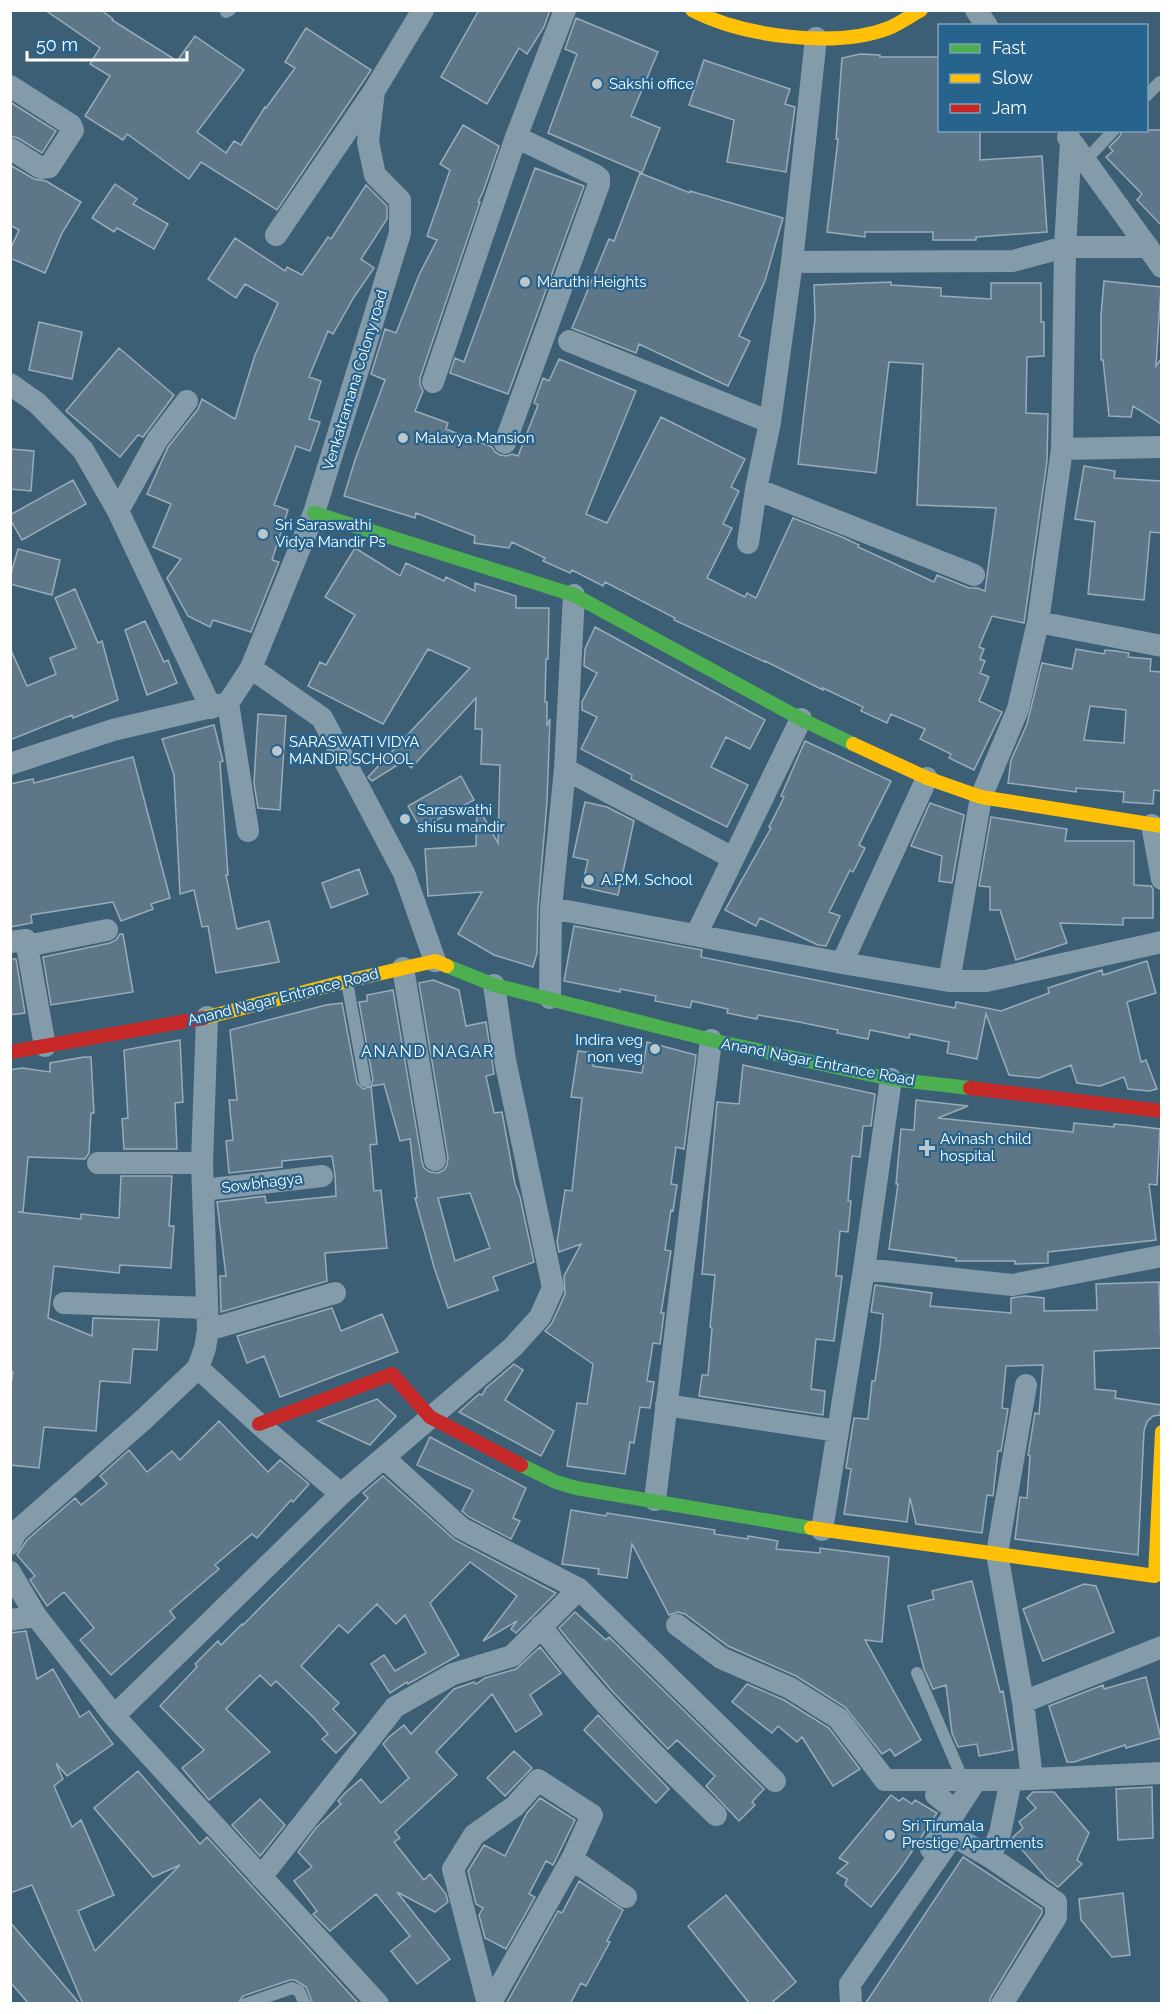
<svg xmlns="http://www.w3.org/2000/svg" width="1172" height="2014" font-family="Raleway,sans-serif">
<rect width="100%" height="100%" fill="#3d5f76"/>
<!-- building -->
<path fill="#5d7789" stroke="#99acb9" stroke-width="1.5" fill-rule="evenodd" d="M45,10H101L113,19L112,20L177,61L195,36L244,70L197,132L226,153L234,141L241,145L265,107L266,108L295,68L285,62L306,28L371,70L277,210L201,162L189,179L127,134L123,140L85,116L110,76L90,64L100,48Z
M479,10H550L544,27L527,54L519,48L487,104L441,77Z
M576,18L658,52L631,116L660,128L642,173L548,133L577,54L565,49Z
M860,54L880,55V57H939V130H980V160L1042,156L1047,232L976,237V240H933V232H865V237L827,232L838,139H836L842,58Z
M704,60L790,89L785,104L795,107L786,172L727,162L734,120L689,105Z
M10,102L56,131L42,153L18,138L10,136Z
M463,125L499,146L483,192L478,202H480L420,378V385L423,391L415,411L448,423L446,429L492,447L495,452L500,455L507,456L512,454L518,456L538,405L534,403L543,378L549,381L559,359L636,391L586,514L607,523L661,417L745,459L731,487L739,491L723,524L732,528L707,578L745,597L747,593L756,598L793,518L842,537L859,545L858,547L934,582L937,575L969,588H977L985,591L996,508L917,505L923,364L889,362L876,473L798,464L815,319L814,285L891,282V285L941,288V296L991,299V283H1041V322H1044V356L1027,357L1026,413L1048,414L1047,461L1024,623L992,616L979,647L984,649L980,659L985,661L980,673L989,677L979,701L1002,712L974,770L949,758L951,754L920,739L925,729L891,714L887,723L861,711L863,707L823,688V690L765,661V662L674,620L675,618L605,582L603,586L572,570L570,573L543,561L545,558L512,542L509,548L474,543L475,536L416,513L415,518L344,496L355,460L385,380L371,374L385,329L396,333L419,275L437,240L427,236L450,170L440,164Z
M1122,130H1161V225L1137,200L1142,194L1106,157L1113,151L1109,147L1120,136Z
M10,165L34,179L46,181L81,202L62,233L45,273L10,258V250L19,230L10,225Z
M535,168L584,186L508,394L450,373L455,358L464,362Z
M640,173L690,193V191L783,218L765,281L739,336L750,341L728,386L639,344L636,353L572,328L609,239L614,241Z
M115,184L137,199L133,204L168,224L154,249L117,228L114,232L92,218Z
M366,185L387,206V219L361,259L374,268L354,297L333,334L328,331L309,377L321,381L309,419L320,422L310,451L296,446L274,505L288,510L272,560L279,562L251,632L213,620L210,627L188,616L167,578L181,559L153,547L171,504L147,494L168,447L198,409L202,399L235,419L255,355L278,303L245,284L236,298L208,279L235,238L285,271L287,267L302,275L328,237L331,239Z
M1104,281L1161,287L1156,366L1161,359V424L1133,406L1131,417L1109,416L1103,360H1101V315Z
M39,322L82,332L72,379L29,370Z
M119,348L174,395L143,437L138,435L120,457L66,411Z
M10,449L34,451L31,491L10,489Z
M1084,466L1115,471L1114,478L1161,481V533L1150,532L1144,600L1088,594L1095,522L1075,519Z
M73,480L86,504L22,540L10,519V515Z
M355,548L400,576L406,563L444,581L446,577L475,591V583L516,596V608H549L548,659H546L545,702H547V726L550,719L547,802L538,907L537,953L533,967L494,955L458,934L482,892L428,896L425,849L476,846L477,805L498,843L500,765L481,764L482,729H475L476,698L411,768L404,761L372,781L368,777L470,668L428,649L383,724L308,686L320,662L326,665L355,615L325,597Z
M18,549L60,560L52,595L10,584V577Z
M75,589L98,643L102,641L118,700L73,718L72,715L10,740V648L27,686L56,674L50,658L76,648L55,598Z
M145,621L164,662L168,660L177,683L147,695L125,630Z
M595,627L765,720L750,749L726,737L711,767L748,785L727,827L631,779L632,775L581,749L597,717L582,710V702L597,673L584,666L585,649Z
M1076,649L1104,654L1105,650L1116,651L1129,653L1128,657L1151,659L1150,671L1161,672V791L1154,790L1153,804L1123,802L1124,792L1076,788V792L1008,783L1011,760L1027,724L1042,663L1072,669ZM1090,706L1126,710L1124,743L1084,740Z
M258,714L286,716L280,810L258,808L254,783Z
M214,725L223,761L220,762L228,875H226L236,925L237,929L269,921L279,962L216,973L208,926L202,927L194,890L180,894L174,775L162,739Z
M805,741L891,781L859,845L865,848L853,872L850,870L829,912L840,916L826,946L818,945L760,918L756,926L725,910L771,828L769,827L784,797L781,796Z
M133,757L170,898L151,904L153,909L121,921L113,902L31,915L32,923L10,927V784L33,779L34,783Z
M461,776L474,800L421,829L408,806Z
M585,802L607,807L634,821L618,895L582,887L588,860L573,857Z
M930,803L964,815L952,883L939,881L942,856L911,846Z
M991,817L1067,829L1065,841H1134V885L1151,886L1153,889V918H1123V925L1060,923L1067,943L1016,960L1000,910H990V887L979,886Z
M359,869L368,894L331,908L322,883Z
M574,926L702,950L701,957L929,1003L955,1008L956,1002L1001,1011L1049,993L1048,988L1102,970L1103,975L1147,961L1156,993L1127,1002L1141,1062L1146,1060L1157,1089L1149,1091L1128,1089L1124,1077L1100,1086L1077,1083L1071,1065L1039,1078L1009,1075L986,1014L977,1059L947,1053L949,1042L910,1034L909,1038L870,1030L868,1039L837,1033L838,1030L799,1022L758,1015L757,1019L727,1013L728,1009L692,1001L690,1008L655,1001L656,996L620,989V992L564,981Z
M120,934H123L133,992L51,1005L43,957L110,943L116,940Z
M10,959H16L25,1013L10,1015Z
M433,980L459,990L466,1026L486,1022L494,1074L486,1076L494,1113L502,1112L515,1184L520,1197L534,1262L493,1277L498,1290L448,1308L434,1267L415,1198H417L410,1139L400,1141L384,1084L371,1086L373,1080L359,1002L367,1001V995L393,990L422,1162L424,1168L430,1172L438,1173L444,1170L447,1165L448,1158L419,983ZM470,1193L490,1248L455,1261L438,1198Z
M342,1003L357,1083L363,1089L371,1086L377,1144L370,1145L374,1191L381,1190L387,1248L325,1253L327,1281L221,1312L220,1276H226L217,1202L265,1196L266,1203L336,1196L335,1175L332,1156L282,1161V1167L229,1173L226,1141L233,1140L229,1100H237L230,1030L326,1005Z
M180,1040L183,1102L175,1103L177,1149H124L122,1119L128,1118L124,1050Z
M647,1042L696,1055L684,1149L676,1147L671,1184L677,1185L673,1211L671,1210L665,1250L671,1251L661,1313H664L660,1344L653,1343L647,1381L654,1382L650,1408L640,1407L634,1443L630,1442L625,1474L567,1466L577,1403L587,1404L593,1364L545,1331L552,1323L565,1294L564,1276L581,1244L559,1252L557,1242L565,1190L572,1191L582,1098L571,1097L578,1051L595,1053L593,1066L642,1073Z
M84,1057H91L94,1113H91L89,1153L85,1159L28,1157L23,1212H18L81,1219V1214L119,1218L121,1176H172L169,1226H174L171,1268L120,1265L119,1273L54,1266L48,1318L92,1336L93,1318L159,1320L157,1350L133,1349L130,1383L100,1381L96,1431L44,1427L39,1468L10,1465V1389L13,1372H10V1070L22,1068L50,1072V1063Z
M743,1065L875,1094L871,1126H863L860,1157L852,1156L848,1201H851L848,1232L840,1231L836,1276H842L834,1341L816,1339L811,1389L825,1391L823,1415L699,1396L702,1375H708L712,1328L710,1327L715,1275L702,1274L717,1102L739,1104Z
M916,1100L968,1106L938,1118L1073,1132L1074,1123L1114,1127V1124L1127,1125L1160,1129L1157,1185L1149,1184L1156,1240L1048,1252V1263L1015,1264V1261H956V1258L889,1249L898,1184H896L901,1129L914,1130Z
M1159,1282L1161,1348L1094,1351L1095,1389L1116,1391L1115,1398L1161,1405L1160,1415L1153,1416L1147,1422L1144,1431L1138,1555L1015,1539L1020,1497L1027,1498L1030,1456L1028,1455L1035,1413L1039,1414L1043,1365L1006,1366L1002,1408L1008,1409L1001,1451H998L993,1496L987,1495L982,1533L916,1524L910,1498L907,1522L844,1514L851,1469L846,1468L854,1418L868,1419L872,1381H875L880,1346L883,1314L871,1312L875,1285L932,1293L930,1306L1011,1313V1298L1025,1296L1044,1298V1311L1097,1310L1096,1284Z
M332,1308L341,1331L382,1314L398,1352L280,1397L264,1356L247,1363L237,1336Z
M514,1364L523,1370L505,1400L554,1431L541,1456L459,1412L479,1394L482,1395L486,1388Z
M377,1399L396,1416L370,1445L318,1421Z
M219,1421L268,1472L280,1460L309,1484L293,1502L291,1500L257,1538L252,1534L215,1565L219,1569L170,1611L175,1618L111,1675L80,1640L94,1628L64,1592L47,1606L30,1580L35,1576L17,1555L27,1540L75,1498L81,1505L107,1484L100,1476L129,1450L147,1472L172,1451L180,1460Z
M430,1437L526,1488L513,1518L520,1521L511,1539L469,1517L462,1511L473,1490L417,1465Z
M383,1476L455,1540L556,1593L516,1633L511,1629L517,1621L483,1641L517,1596L470,1562L430,1603L459,1655L408,1684L407,1682L390,1693L371,1664L384,1655L395,1671L426,1653L405,1615L396,1624L377,1604L348,1633L339,1625L301,1666L339,1703L333,1709L356,1733L336,1753L322,1739L328,1734L314,1718L276,1681L271,1686L260,1675L226,1709L270,1752L209,1800L182,1768L204,1750L160,1706L197,1667L195,1664L218,1641L221,1645L242,1624L243,1625L368,1498L363,1493Z
M571,1510L606,1516L607,1513L715,1530L714,1534L748,1539V1536L778,1541L776,1549L820,1553V1548L889,1557L882,1642L865,1640L921,1740L895,1756L890,1749L882,1754L845,1707L796,1676L728,1646L685,1614L678,1612L669,1615L632,1544L627,1578L598,1574L599,1569L562,1564Z
M972,1581L1000,1692L1003,1691L1013,1750L979,1756L977,1744L958,1747L952,1733L946,1685L933,1689L924,1669L908,1606L934,1599L932,1591Z
M1084,1584L1096,1586L1114,1632L1043,1661L1023,1609Z
M575,1612L606,1640L609,1637L764,1789L752,1802L755,1805L739,1821L706,1786L715,1776L677,1740L668,1749L613,1692L571,1643L559,1628Z
M26,1631L37,1679L53,1669L80,1717L89,1711L113,1744L67,1776L56,1763L63,1779L54,1786L72,1827L81,1820L114,1895L78,1911L95,1951L180,1865L153,1877L94,1808L138,1771L200,1844L207,1837L359,2004H313L306,1987L295,1980H290L243,1996L238,2004H83L32,1885L10,1893V1633Z
M540,1647L561,1673L530,1695L542,1714L516,1732L492,1694L436,1752L457,1775L395,1832L400,1838L394,1842L424,1880L430,1874L446,1894L448,1902L435,1912L397,1892L450,1959L417,1984L391,1951L410,1936L376,1894L330,1931L313,1914L317,1911L294,1881L312,1867L298,1852L316,1828L341,1804L338,1801L345,1793L361,1779L381,1803L409,1778L383,1744L389,1737L404,1725L411,1734L454,1689L474,1682L476,1684L485,1678L516,1669Z
M1146,1677L1161,1738L1126,1748L1125,1745L1074,1762H1067L1049,1706L1103,1685L1104,1689Z
M747,1684L784,1700L829,1728L860,1769L833,1786L802,1737L797,1742L778,1726L772,1733L732,1702Z
M598,1715L669,1789L656,1803L584,1730Z
M514,1751L532,1768L505,1796L487,1778Z
M1152,1787L1153,1838L1118,1840L1116,1789Z
M1033,1792H1054L1089,1833L1077,1860L1082,1864L1058,1887L1047,1879L1012,1838L1023,1828L1019,1822L1036,1808L1027,1798Z
M891,1795L899,1801L903,1798L912,1804L915,1800L937,1813L903,1865L871,1907L845,1885L847,1879L837,1873L848,1863L839,1858Z
M540,1798L575,1820L553,1865L546,1861L529,1894L535,1897L506,1949L485,1938L479,1915L483,1908L476,1904L468,1871L484,1845L505,1856L527,1813Z
M260,1799L285,1825L260,1856L232,1825Z
M963,1857L1042,1909V1913L991,1997L989,2004H865Z
M579,1881L623,1910L607,1941L610,1942L586,1986L581,1983L570,2004H506L558,1911L562,1913Z
M1123,1893L1130,1955L1112,1957L1081,1920L1079,1899Z
M726,1895L796,1982L770,2004H750L688,1926Z
M10,1922L80,2004H29L10,1982Z"/>
<g fill="none" stroke-linecap="round" stroke-linejoin="round">
<!-- lane -->
<path stroke="#849baa" stroke-width="12" d="M226,12L230,10
M1146,96L1160,82
M1086,160L1114,130
M347,982L365,1081
M917,1673L963,1780
M246,2004L292,1988L299,1991L305,2004"/>
<!-- street -->
<path stroke="#849baa" stroke-width="22" d="M976,10L987,26
M10,86L71,125L73,130L49,167L41,168L11,149
M1068,137L1162,267
M276,235L374,91L423,10
M792,262L1013,261L1065,247H1148
M569,341L770,422
M433,382L516,137L565,10
M10,384L37,403L83,450L118,511L211,708
M505,443L599,184V178L595,175L516,137
M1062,449L1162,447
M756,489L974,575
M118,511L157,440L187,401
M748,543L756,489L770,422L792,262L816,38
M1038,622L1162,646
M251,668L314,513L400,233V200L375,175L368,142L374,91
M228,703L248,831
M10,764L113,730L228,703L251,668L322,718L404,873L435,961
M565,769L733,858
M1152,825L1162,879
M551,908L842,963L949,981H986L1162,942
M696,935L801,719
M10,942L26,940L45,1046
M27,946L107,930
M842,963L927,778
M403,968L435,1160
M949,981L981,797L1018,709L1038,622L1062,449L1065,247L1071,141
M550,998L551,908L565,769L574,595
M98,1163H202
M203,1190L322,1176
M864,1269L1012,1285L1162,1256
M64,1303L207,1308
M208,1330L335,1293
M198,1368L259,1424L341,1494
M1026,1385L997,1553L1023,1702L1032,1779
M666,1405L838,1431
M384,1458L461,1528L579,1589L775,1781
M655,1500L711,1040
M822,1530L864,1269L891,1079
M10,1544L16,1532L143,1420L198,1368L205,1348L208,1330L202,1163L207,1017
M10,1572L36,1616L114,1716L378,2004
M10,1620L36,1616
M677,1625L721,1658L790,1688L838,1718L885,1780H1011L1162,1773
M541,1626C593,1696 654,1755 716,1815
M1023,1702L1162,1647
M114,1716L341,1494L513,1347L540,1317L553,1288L505,1060L494,985
M936,1795L956,1811
M931,1849L976,1780
M990,1857L1000,1833L1011,1780
M572,1859L626,1897
M261,1877L395,1707L453,1674L512,1656L579,1589
M488,2004L453,1869L474,1835L515,1806L538,1780L592,1815L572,1859L490,2004
M851,2004L850,1984L950,1840L957,1838L990,1857L1056,1902V1917L1002,2004"/>
<!-- fast -->
<path stroke="#4caf50" stroke-width="14" d="M314,513L574,595L801,719L853,744
M447,966L494,985L711,1040L891,1079L970,1088
M521,1465L556,1482L576,1488L811,1528"/>
<!-- slow -->
<path stroke="#ffc107" stroke-width="14" d="M692,10C742,36 835,49 889,28C900,23 910,16 921,10
M853,744L927,778L981,797L1162,826
M204,1018L347,981L435,961L447,966
M811,1528L1155,1576L1162,1432"/>
<!-- jam -->
<path stroke="#c62828" stroke-width="14" d="M10,1052L204,1018
M970,1088L1162,1111
M259,1424L392,1374L430,1417L521,1465"/>
</g>
<!-- markers -->
<g fill="#bbc7cf" stroke="#26638d" stroke-width="2">
<circle cx="597" cy="84" r="6"/>
<circle cx="525" cy="282" r="6"/>
<circle cx="403" cy="438" r="6"/>
<circle cx="263" cy="534" r="6"/>
<circle cx="277" cy="751" r="6"/>
<circle cx="405" cy="819" r="6"/>
<circle cx="589" cy="880" r="6"/>
<circle cx="655" cy="1049" r="6"/>
<path d="M924 1139h6v6h6v6h-6v6h-6v-6h-6v-6h6z"/>
<circle cx="890" cy="1835" r="6"/>
</g>
<g text-anchor="middle" stroke-width="4.5" stroke-linejoin="round" paint-order="stroke">
<!-- poi labels -->
<g font-size="15" fill="#fff" stroke="#26638d" text-anchor="start">
<text x="609" y="89">Sakshi office</text>
<text x="537" y="287">Maruthi Heights</text>
<text x="415" y="443">Malavya Mansion</text>
<text x="275" y="530">Sri Saraswathi<tspan x="275" dy="17">Vidya Mandir Ps</tspan></text>
<text x="289" y="747">SARASWATI VIDYA<tspan x="289" dy="17">MANDIR SCHOOL</tspan></text>
<text x="417" y="815">Saraswathi<tspan x="417" dy="17">shisu mandir</tspan></text>
<text x="601" y="885">A.P.M. School</text>
<text x="643" y="1045" text-anchor="end">Indira veg<tspan x="643" dy="17">non veg</tspan></text>
<text x="940" y="1144">Avinash child<tspan x="940" dy="17">hospital</tspan></text>
<text x="902" y="1831">Sri Tirumala<tspan x="902" dy="17">Prestige Apartments</tspan></text>
</g>
<!-- street labels -->
<g font-size="15" fill="#fff" stroke="#26638d">
<text transform="translate(355 380) rotate(-73)" y="5">Venkatramana Colony road</text>
<text transform="translate(283 997) rotate(-14)" y="5">Anand Nagar Entrance Road</text>
<text transform="translate(818 1062) rotate(11)" y="5">Anand Nagar Entrance Road</text>
<text transform="translate(262 1183) rotate(-7)" y="5">Sowbhagya</text>
</g>
<!-- neighbourhood labels -->
<g font-size="16" letter-spacing="1.5" fill="#fff" stroke="#26638d">
<text x="428" y="1057">ANAND NAGAR</text>
</g>
</g>
<!-- border -->
<rect width="1172" height="2014" fill="none" stroke="#ffffff" stroke-width="24"/>
<!-- legend -->
<rect x="938" y="24" width="210" height="108" fill="#26638d" stroke="#7da1bb" stroke-width="1.5"/>
<rect x="950" y="44" width="30" height="9" fill="#4caf50" stroke="#7da1bb" stroke-width="1.5"/>
<text x="992" y="54" font-size="18" fill="#ffffff">Fast</text>
<rect x="950" y="74" width="30" height="9" fill="#ffc107" stroke="#7da1bb" stroke-width="1.5"/>
<text x="992" y="84" font-size="18" fill="#ffffff">Slow</text>
<rect x="950" y="104" width="30" height="9" fill="#c62828" stroke="#7da1bb" stroke-width="1.5"/>
<text x="992" y="114" font-size="18" fill="#ffffff">Jam</text>
<!-- scale -->
<path d="M27 51v9h160v-9" fill="none" stroke="#ffffff" stroke-width="3"/>
<text x="36" y="51" font-size="18" fill="#ffffff" stroke="#26638d" stroke-width="4.5" paint-order="stroke">50 m</text>
</svg>
